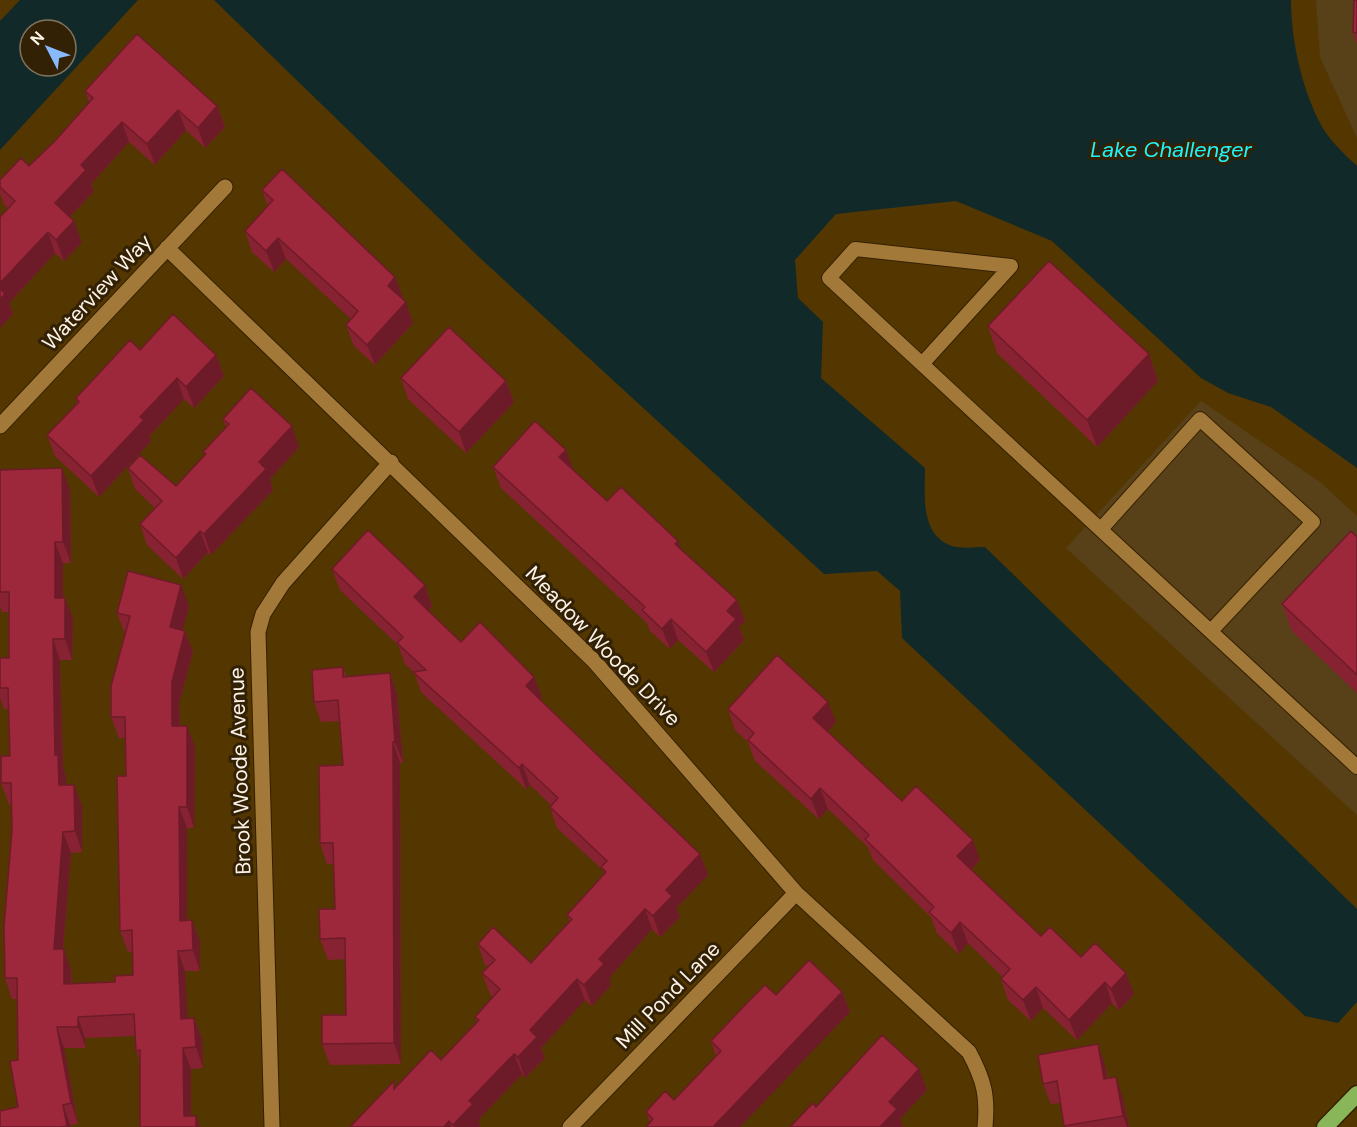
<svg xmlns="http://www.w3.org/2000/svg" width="1357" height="1127" font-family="'DM Sans',sans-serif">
<rect width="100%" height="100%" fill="#543700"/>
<!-- built -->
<path fill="#584019" d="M1316,0H1357V138L1320,57Z
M1201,401L1320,482L1357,516V815L1066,548Z"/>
<!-- water -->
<path fill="#112929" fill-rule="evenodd" d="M20,0H138L0,150V21ZM30,30H66V66H30Z
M214,0H1291C1291,39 1301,85 1319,121C1327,138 1343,153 1357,166V468L1271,407L1228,393L1201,378L1052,241L956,201L836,214L795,260L798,298L823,322L821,378L925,468C925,496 920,535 952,546C961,549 976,547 985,547L1357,909V1002L1338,1023L1305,1016L902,638L900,591L877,571L824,574L479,257Z"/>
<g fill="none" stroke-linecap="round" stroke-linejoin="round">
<!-- service casing -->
<g stroke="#342000" stroke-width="16">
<path id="service" d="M922,364L1011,266L855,249L829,278C1005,441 1181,604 1357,767
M1101,529L1200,419L1313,522L1211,631"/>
</g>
<!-- minor casing -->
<g stroke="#342000" stroke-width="17">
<path id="minor" d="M167,248L594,661L796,893L969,1052C984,1080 988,1096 985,1127
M0,426L225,187
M272,1127L258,632L263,614L283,583L391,462
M570,1127L796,893"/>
</g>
<!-- trunk casing -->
<g stroke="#342000" stroke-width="19">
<path id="trunk" d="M1325,1127L1357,1094"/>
</g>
<!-- service -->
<use href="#service" stroke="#a27938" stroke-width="14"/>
<!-- minor -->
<use href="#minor" stroke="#a27938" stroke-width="15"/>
<!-- trunk -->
<use href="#trunk" stroke="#8ab65a" stroke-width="16"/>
</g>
<!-- wall -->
<path fill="#872233" d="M1357,0V44L1353,32Z
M85,91L217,106L225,127L205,148L186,130L155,165L129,142L91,184L94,191L70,217L82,242L64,261L55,253L9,303L13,314L0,328L8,208L4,205L0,193V180L29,166L55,141L89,102Z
M262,190L395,277L403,298L402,299L413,323L375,365L354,346L346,325L351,319L286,259L274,272L252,252L245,231L268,206Z
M988,326L1149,354L1158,381L1097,447L997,353Z
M140,350L216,355L224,376L194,408L184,399L149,436L151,441L99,497L55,456L47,435L77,403L76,398Z
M401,378L506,381L514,402L466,453L408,399Z
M223,419L299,447L270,479L273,490L211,555L208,552L183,579L147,545L140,524L155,508L135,489L128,468L176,486L205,455L203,452L226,427Z
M493,467L574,471L607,501L681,550L737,600L745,621L739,627L744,640L714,672L678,640L670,649L650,631L647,623L501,488Z
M0,470L70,489L71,563H63V598L73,618L72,660H60L63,767L66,776V785H74L82,806V852L71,853L63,949L71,970L72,984L115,982L133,975V951L128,952L120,931L126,776L125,738H119L111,717L125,634L117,613L189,606L182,630L185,631L193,652L179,703L180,726L195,747L194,828H187V920L200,941V971H185L187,1018H194L202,1039L203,1068L191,1069V1116H196L200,1127H140V1061L136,1051V1036L85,1038L86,1048H64L78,1124L70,1125L71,1127H0L18,1107V1060L17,999H12L5,978L12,830L11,804H9L1,783L10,756L9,709H4L0,698V658H9V612H2L0,607Z
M1357,537V693L1292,631L1282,604Z
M332,569L425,585L432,606L428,611L461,642L542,697L540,700L700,854L708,875L676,908L680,917L660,937L652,929L609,978L611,985L592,1006L585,1000L541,1048L545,1058L525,1078L522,1074L478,1120L480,1125L479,1127H350L396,1086L441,1060L477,1022L475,1017L493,997L490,994L482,973L488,967L485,965L478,944L531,963L570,921L567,915L604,874L603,870L557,828L550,807L551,805L530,785L526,789L421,692L414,672L405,664L398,645L340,590Z
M343,667L346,677L390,673L397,694L403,763H400L401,1064L330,1065L322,1044L346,1015L345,959L328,960L320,939L335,909L334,864H327L320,843L343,765L340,721L321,722L314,702Z
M728,709L836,722L828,731L902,801L980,860L971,870L1041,936L1081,957L1134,994L1119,1010L1112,1003L1077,1040L1043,1008L1031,1021L1008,1000L1001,979L1003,977L968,943L959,954L937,933L931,917L873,860L868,847L828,809L819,819L755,761L748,742L735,730Z
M842,992L850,1012L650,1123L646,1112L674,1100L716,1056L711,1041L776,995Z
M1098,1044L1105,1065L1108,1078L1123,1098L1129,1127H1065L1060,1103L1051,1104L1043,1084Z"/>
<!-- shaded-wall -->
<path fill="#6e1b29" d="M217,106L225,127L205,148L198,128Z
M178,110L186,130L155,165L147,144Z
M122,122L129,142L91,184L94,191L63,224L55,203L81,165Z
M74,221L82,242L64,261L56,240Z
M48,232L55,253L9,303L13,314L0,328V283Z
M278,238L286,259L274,272L266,251Z
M395,277L403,298L396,306L388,286Z
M406,302L413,323L375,365L367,345Z
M1149,354L1158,381L1097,447L1087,420Z
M216,355L224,376L194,408L186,387Z
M177,378L184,399L149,436L151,441L99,497L91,476L140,417Z
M506,381L514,402L466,453L459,432Z
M292,426L299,447L270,479L273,490L211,555L204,534L259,462Z
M566,450L574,471L559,457Z
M62,468L70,489L71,563L63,542Z
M200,531L208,552L183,579L176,558Z
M678,541L686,562L675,544Z
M55,542L63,563V618L55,598Z
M181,585L189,606L178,648L170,627Z
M425,585L432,606L421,618L414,597Z
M65,598L73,618L72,660L65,639Z
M737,600L745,621L739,627L744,640L714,672L706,652L727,611Z
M671,619L678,640L670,649L662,629Z
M185,631L193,652L179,703L180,747L172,726V682Z
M53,639L60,660L63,767L66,776V806L59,785L55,755Z
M390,673L397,694L403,763L395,742Z
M534,677L542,697L533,707L526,686Z
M828,702L836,722L821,739L813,718Z
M187,726L195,747L194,828L187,807Z
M393,742L400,763L401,1064L394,1043Z
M522,764L530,785L526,789L519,768Z
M74,785L82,806V852L75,831Z
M820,788L828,809L819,819L811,799Z
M179,807L187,828V941L180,921Z
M63,832L71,853L61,970L54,949Z
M973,840L980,860L964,877L957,856Z
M700,854L708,875L676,908L680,917L660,937L653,916L666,890Z
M645,909L652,929L609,978L611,985L592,1006L584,985L599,959Z
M192,920L200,941V971L193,950Z
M960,922L968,943L959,954L951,933Z
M64,949L71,970L72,1005L64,984Z
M178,951L185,971L189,1040L181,1019Z
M1126,973L1134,994L1119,1010L1111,989Z
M577,979L585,1000L541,1048L545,1058L525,1078L518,1057L530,1030Z
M1105,982L1112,1003L1077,1040L1069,1020Z
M1036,987L1043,1008L1031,1021L1023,1000Z
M842,992L850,1012L740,1127H713Z
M78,1017L85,1038L86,1048L78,1027Z
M194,1018L202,1039L203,1068L196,1047Z
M57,1027L64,1048L78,1124L71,1103Z
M1098,1044L1105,1065L1111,1100L1104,1079Z
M183,1048L191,1069V1127L184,1116Z
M514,1054L522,1074L478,1120L480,1125L479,1127H454L453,1125L469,1101Z
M919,1069L927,1090L900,1119L903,1127H880L889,1102Z
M1116,1077L1123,1098L1129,1127H1127L1123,1116Z
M63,1105L71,1127H67Z
M196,1116L200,1127H196Z
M449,1121L451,1127H444Z"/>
<!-- building -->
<path fill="#9d273b" stroke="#6e1b29" stroke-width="1.5" d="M1354,0H1357V33L1353,32Z
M137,34L217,106L198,128L178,110L147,144L122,122L81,165L86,170L55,203L74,221L56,240L48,232L0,283V217L15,201L0,187V180L21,158L29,166L55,141L93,98L85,91Z
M282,169L395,277L388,286L406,302L367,345L346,325L358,311L278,238L266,251L245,231L273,200L262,190Z
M1049,261L1149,354L1087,420L988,326Z
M0,288L5,294L0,299Z
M173,314L216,355L186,387L177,378L140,417L144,420L91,476L47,435L79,402L76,398L130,340L140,350Z
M449,327L506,381L459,432L401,378Z
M251,388L292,426L259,462L266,469L204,534L200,531L176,558L140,524L162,501L128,468L140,455L176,486L206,454L203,452L229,424L223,419Z
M535,421L566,450L559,457L607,501L621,487L678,541L675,544L737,600L727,611L736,619L706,652L671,619L662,629L642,610L645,607L493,467Z
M62,468L63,542H55V598H65V639H53L55,755H58L59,785H74L75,831L63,832L54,949H64V984L115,982V976L133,975L132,930L120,931L117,776H126L125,717H111V686L130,616L117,613L128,571L181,585L170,627L185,631L172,682V726H187V807H179L180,921L192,920L193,950L178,951L181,1019L194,1018L196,1047L183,1048L184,1116H196V1127H140V1050L136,1051L134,1014L78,1017V1027H57L71,1103L63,1105L67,1126L62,1127H0V1111L18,1107L10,1061L18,1060L17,978H5L4,927L12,830L11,783H1V756H10L8,688H0V658H9V592H0V470Z
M368,530L425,585L414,597L461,642L480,622L534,677L526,686L700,854L666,890L672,896L653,916L645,909L599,959L604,964L584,985L577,979L530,1030L537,1037L518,1057L514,1054L469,1101L473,1104L453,1125L449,1121L444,1127H350L394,1081V1089L431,1050L441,1060L479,1020L475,1017L500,989L482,973L495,960L478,944L493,927L531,963L572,919L567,915L606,872L601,867L607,861L550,807L558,798L522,764L519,768L413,672L426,670L397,643L403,637L332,569Z
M1351,531L1357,537V675L1282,604Z
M777,655L828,702L813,718L902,801L916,786L973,840L957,856L1041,936L1050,927L1081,957L1095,943L1126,973L1111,989L1105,982L1069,1020L1036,987L1023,1000L1001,979L1010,969L960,922L951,933L929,912L934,907L865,839L869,835L820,788L811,799L748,740L754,733L728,709Z
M343,667V677L390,673L395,742H393L394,1043L322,1044V1015H346L345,938L320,939L319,909H335L333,843H320L319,766L343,765L338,700L314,702L312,670Z
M809,960L842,992L713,1127H646L653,1119L646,1112L665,1091L674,1100L721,1051L711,1041L748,1002L765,985L776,995Z
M882,1035L919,1069L889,1102L897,1109L880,1127H790L813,1103L816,1107Z
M1098,1044L1104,1079L1116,1077L1123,1116L1064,1126L1057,1081L1043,1084L1038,1055Z"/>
<g text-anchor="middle" stroke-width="6" stroke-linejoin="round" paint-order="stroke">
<!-- street labels -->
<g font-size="21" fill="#fdf3e7" stroke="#322105">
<text transform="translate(97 292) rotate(-47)" y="7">Waterview Way</text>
<text transform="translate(603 646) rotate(46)" y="7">Meadow Woode Drive</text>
<text transform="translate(240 771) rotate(-92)" y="7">Brook Woode Avenue</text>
<text transform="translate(668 995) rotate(-46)" y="7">Mill Pond Lane</text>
</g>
<!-- water labels -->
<g font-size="22" font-style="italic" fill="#20f4f7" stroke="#322105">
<text x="1171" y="157">Lake Challenger</text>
</g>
</g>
<!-- north arrow -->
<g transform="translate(48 48) rotate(312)"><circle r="28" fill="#322105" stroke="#83755f" stroke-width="1.5"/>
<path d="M0-4.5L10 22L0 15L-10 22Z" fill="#89bafc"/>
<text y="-9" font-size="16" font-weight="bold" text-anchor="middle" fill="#fdf3e7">N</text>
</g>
</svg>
